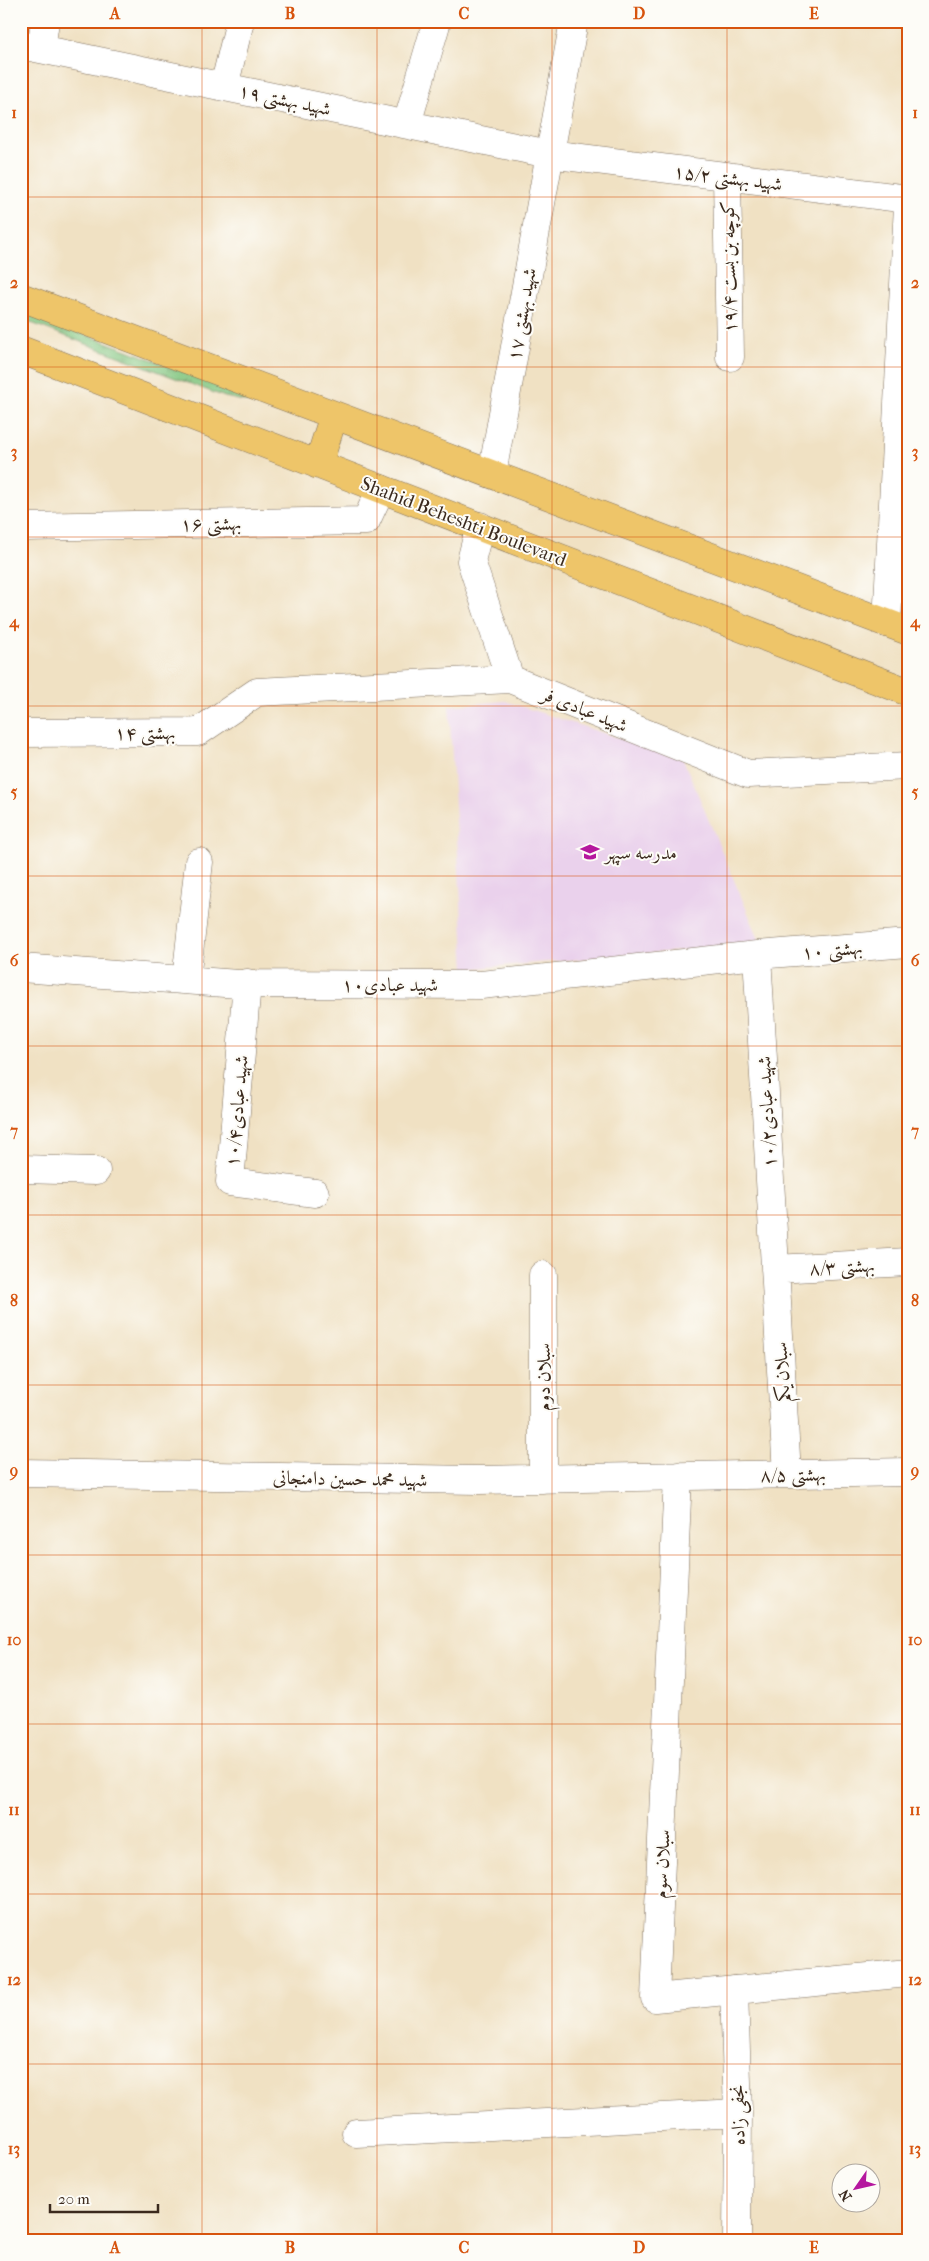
<svg xmlns="http://www.w3.org/2000/svg" width="929" height="2261" font-family="'IM FELL French Canon',Amiri,serif">
<defs>
<pattern id="grass-tufts" width="24" height="20" patternUnits="userSpaceOnUse" patternTransform="scale(1.25)"><rect width="24" height="20" fill="#82c680"/><path d="M3 7l-1-3M5 7V3M7 7l1-3M15 17l-1-3M17 17v-4M19 17l1-3" fill="none" stroke="#6ca168"/></pattern>
</defs>
<rect width="100%" height="100%" fill="#fdfcf7"/>
<filter id="ink" filterUnits="userSpaceOnUse"><feTurbulence type="fractalNoise" baseFrequency=".02" numOctaves="2"/><feDisplacementMap in="SourceGraphic" scale="10" xChannelSelector="R" yChannelSelector="G"/><feConvolveMatrix kernelMatrix="1 2 1 2 8 2 1 2 1" color-interpolation-filters="sRGB"/></filter>
<filter id="wash" filterUnits="userSpaceOnUse"><feTurbulence type="fractalNoise" baseFrequency=".0096" numOctaves="4" result="noise"/><feDisplacementMap in="SourceGraphic" scale="20" xChannelSelector="R" yChannelSelector="G"/><feGaussianBlur stdDeviation="1.12" result="paint"/><feColorMatrix in="noise" values="0 0 0 0 0 0 0 0 0 0 0 0 0 0 0 0 0 1.4 0 .05"/><feComposite in="paint" operator="in"/></filter>
<g filter="url(#wash)">
<rect width="100%" height="100%" fill="#f0e1c3"/>
<!-- built -->
<path fill="#ead1ec" d="M505,701L683,759L761,944L465,969L449,706Z"/>
<!-- grass -->
<path fill="url(#grass-tufts)" stroke="#5e784f" d="M21,310L285,410L225,397L21,319Z"/>
</g>
<g filter="url(#ink)">
<g fill="none" stroke-linecap="round" stroke-linejoin="round">
<!-- street casing -->
<g stroke="#7a6a58" stroke-width="29">
<path id="street" d="M21,45L549,154L908,199
M41,49L45,21
M224,87L240,21
M407,124L437,21
M727,176L730,357
M492,474L574,21
M480,526L471,561L510,679
M21,527L366,521L381,489
M887,623L908,205
M21,733L198,732L257,692L510,679L748,774L908,766
M757,955L787,1474
M21,968L238,984L481,985L757,955L908,943
M186,980L199,862
M247,983L230,1182L315,1193
M21,1169L96,1171
M775,1269L908,1262
M21,1473L480,1480L908,1472
M678,1476L655,1998L908,1973
M543,1479V1275
M734,1990L738,2113L737,2240
M356,2133L738,2113"/>
</g>
<!-- primary casing -->
<g stroke="#7a6a58" stroke-width="29">
<path id="primary" d="M21,297L908,631
M21,350L908,692
M318,465L334,415"/>
</g>
<!-- street -->
<use href="#street" stroke="#fff" stroke-width="28"/>
<!-- primary -->
<use href="#primary" stroke="#eec569" stroke-width="28"/>
</g>
</g>
<!-- grid -->
<path fill="none" stroke="#d7540e" stroke-width="1" stroke-opacity="0.55" d="M202,21V2240M377,21V2240M552,21V2240M727,21V2240M21,197H908M21,367H908M21,537H908M21,706H908M21,876H908M21,1046H908M21,1215H908M21,1385H908M21,1555H908M21,1724H908M21,1894H908M21,2064H908"/>
<!-- icons -->
<defs>
<g id="school-bare" transform="scale(1.5)"><path d="M0-5L7-2L0 1L-7-2ZM-4 1L0 2.5L4 1V4Q0 6-4 4Z" fill="#b5179e" stroke="#fdfcf7" stroke-width="2.5" paint-order="stroke"/></g>
</defs>
<g fill-rule="evenodd">
<use href="#school-bare" x="590" y="852"/>
</g>
<g text-anchor="middle" stroke-width="4" stroke-linejoin="round" paint-order="stroke">
<!-- street labels -->
<g font-size="19" fill="#3b2a1e" stroke="#fdfcf7">
<text transform="translate(285 99) rotate(12)" y="7">شهید بهشتی ۱۹</text>
<text transform="translate(728 177) rotate(7)" y="7">شهید بهشتی ۱۵/۲</text>
<text transform="translate(728 267) rotate(-91)" y="7">کوچه بن بست ۱۹/۴</text>
<text transform="translate(521 314) rotate(-80)" y="7">شهید بهشتی ۱۷</text>
<text transform="translate(464 521) rotate(21)" y="7">Shahid Beheshti Boulevard</text>
<text transform="translate(211 523) rotate(-1)" y="7">بهشتی ۱۶</text>
<text transform="translate(585 709) rotate(22)" y="7">شهید عبادی فر</text>
<text x="145" y="739">بهشتی ۱۴</text>
<text transform="translate(832 949) rotate(-5)" y="7">بهشتی ۱۰</text>
<text x="390" y="991">شهید عبادی۱۰</text>
<text transform="translate(236 1111) rotate(-85)" y="7">شهید عبادی۱۰/۴</text>
<text transform="translate(766 1112) rotate(-93)" y="7">شهید عبادی۱۰/۲</text>
<text transform="translate(842 1266) rotate(-3)" y="7">بهشتی ۸/۳</text>
<text transform="translate(781 1372) rotate(-93)" y="7">سبلان یکم</text>
<text transform="translate(543 1377) rotate(-90)" y="7">سبلان دوم</text>
<text transform="translate(793 1474) rotate(-1)" y="7">بهشتی ۸/۵</text>
<text transform="translate(350 1478) rotate(1)" y="7">شهید محمد حسین دامنجانی</text>
<text transform="translate(661 1864) rotate(-87)" y="7">سبلان سوم</text>
<text transform="translate(737 2115) rotate(-91)" y="7">نجفی زاده</text>
</g>
<!-- poi labels -->
<g font-size="19" fill="#3b2a1e" stroke="#fdfcf7" text-anchor="start">
<text x="605" y="859">مدرسه سپهر</text>
</g>
</g>
<!-- margin -->
<rect width="929" height="2261" fill="none" stroke="#fdfcf7" stroke-width="55"/>
<!-- north arrow -->
<g transform="translate(856 2188) rotate(236)"><circle r="24" fill="#fdfcf7" stroke="#afa8a0"/>
<path d="M0-4L9 19L0 12L-9 19Z" fill="#b5179e"/>
<text y="-8" font-size="14" font-weight="bold" text-anchor="middle" fill="#3b2a1e">N</text>
</g>
<!-- scale -->
<path d="M50 2204v8h108v-8" fill="none" stroke="#3b2a1e" stroke-width="2.5"/>
<text x="58" y="2204" font-size="15" fill="#3b2a1e" stroke="#fdfcf7" stroke-width="4" paint-order="stroke">20 m</text>
<rect x="28" y="28" width="874" height="2206" fill="none" stroke="#d7540e" stroke-width="2"/>
<g font-size="16" text-anchor="middle" font-weight="bold" fill="#d7540e">
<text x="115" y="19">A</text>
<text x="290" y="19">B</text>
<text x="464" y="19">C</text>
<text x="639" y="19">D</text>
<text x="814" y="19">E</text>
<text x="14" y="118">1</text>
<text x="915" y="118">1</text>
<text x="14" y="288">2</text>
<text x="915" y="288">2</text>
<text x="14" y="457">3</text>
<text x="915" y="457">3</text>
<text x="14" y="627">4</text>
<text x="915" y="627">4</text>
<text x="14" y="797">5</text>
<text x="915" y="797">5</text>
<text x="14" y="966">6</text>
<text x="915" y="966">6</text>
<text x="14" y="1136">7</text>
<text x="915" y="1136">7</text>
<text x="14" y="1306">8</text>
<text x="915" y="1306">8</text>
<text x="14" y="1476">9</text>
<text x="915" y="1476">9</text>
<text x="14" y="1645">10</text>
<text x="915" y="1645">10</text>
<text x="14" y="1815">11</text>
<text x="915" y="1815">11</text>
<text x="14" y="1985">12</text>
<text x="915" y="1985">12</text>
<text x="14" y="2154">13</text>
<text x="915" y="2154">13</text>
<text x="115" y="2253">A</text>
<text x="290" y="2253">B</text>
<text x="464" y="2253">C</text>
<text x="639" y="2253">D</text>
<text x="814" y="2253">E</text>
</g>
</svg>
